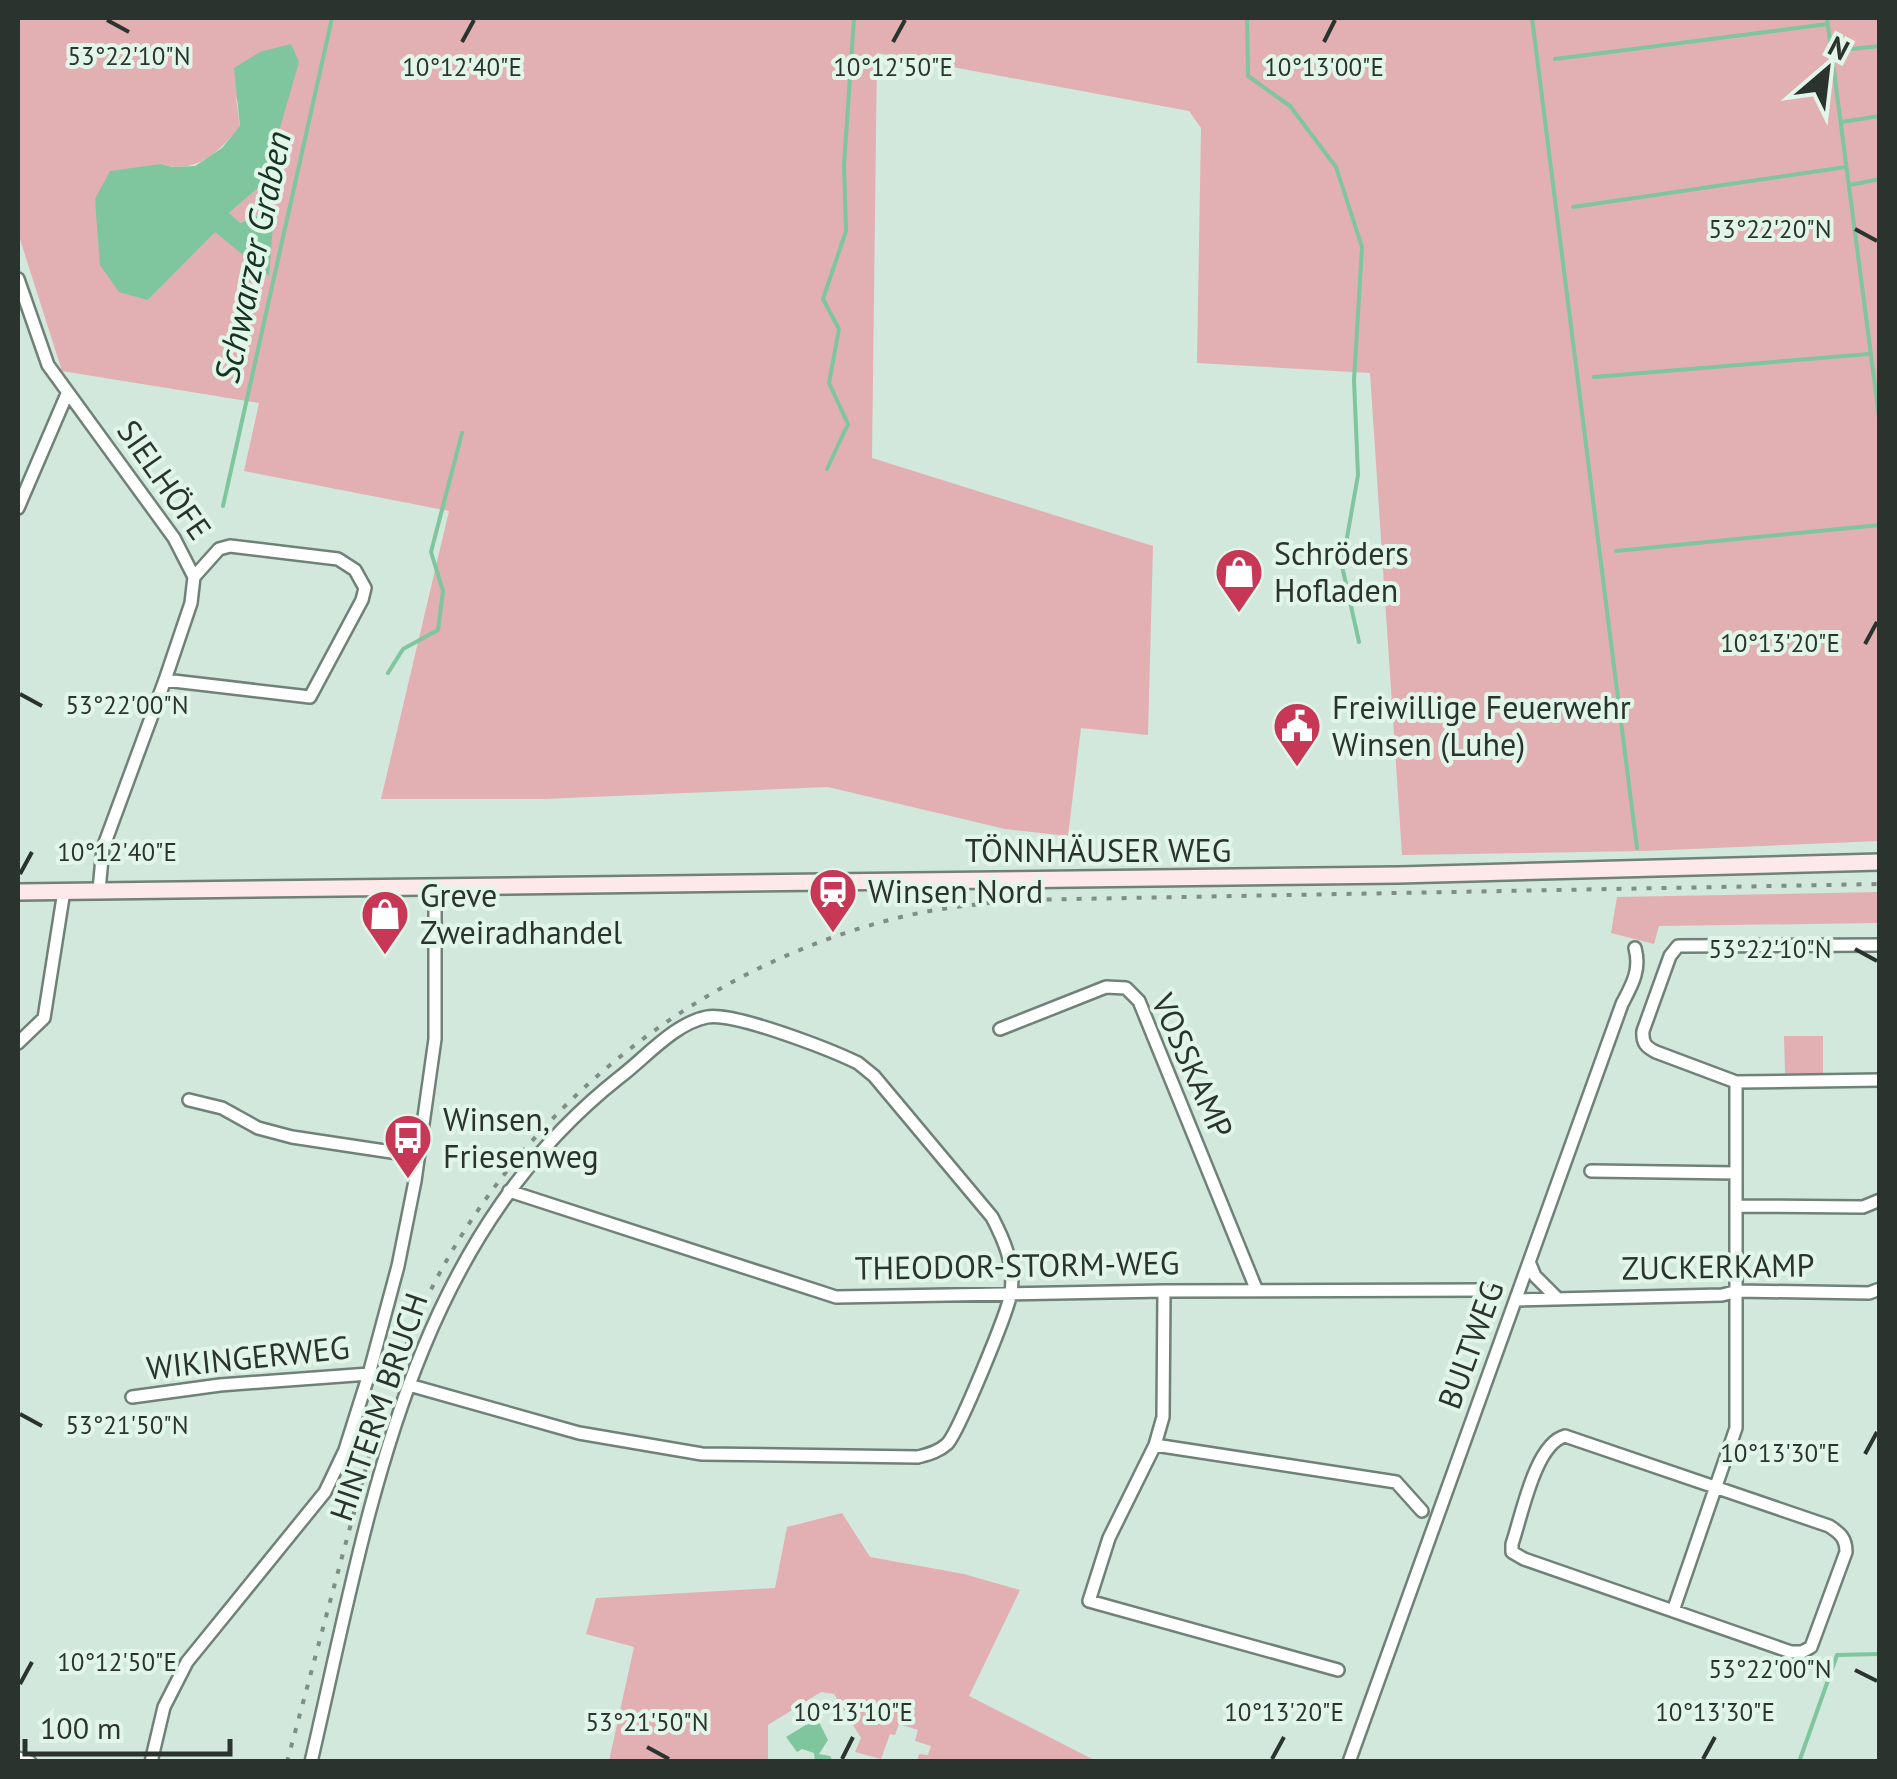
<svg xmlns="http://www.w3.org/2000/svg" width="1897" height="1779" font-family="'PT Sans',sans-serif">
<rect width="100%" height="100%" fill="#d3e8dc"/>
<!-- green -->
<path fill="#e2afb3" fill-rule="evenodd" d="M18,18H1879V841L1644,851L1402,855L1370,373L1197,363L1201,128L1189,111L877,53L872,458L1153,546L1148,735L1081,728L1068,836L1005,829L828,787L544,799H381L449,511L244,471L259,403L62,371L18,233ZM236,97L264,183L229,213L239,223L260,214L274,213L268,275L215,231L148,300L100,228L95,199L161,164C196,175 218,152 240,127Z
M1879,892V923L1659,926L1654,944L1611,933L1617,897Z
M1784,1036H1823V1074H1785Z
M842,1513L870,1557L964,1574L1020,1590L969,1696L1096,1761H917L919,1754L928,1755L931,1746L915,1741L918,1730L899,1724L895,1735L890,1734L881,1759L855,1752L861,1738L834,1694L821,1692L768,1725V1761H609L634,1647L586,1634L596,1598L775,1588L787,1527Z"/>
<!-- water -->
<path fill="#7fc59e" d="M291,44L299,62L264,183L229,213L240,223L260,214L274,213L269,276L215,232L148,300L119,292L100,265L95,199L110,171L161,164L172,167L195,166L222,148L240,126L234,68L260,52Z
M817,1718L828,1740L819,1754L830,1756L833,1761H815L814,1753L802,1749L797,1752L786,1737Z"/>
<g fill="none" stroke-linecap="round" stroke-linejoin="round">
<!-- stream -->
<path stroke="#7fc59e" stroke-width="4" d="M1247,18L1248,76L1290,106L1336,167L1362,247L1354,380L1358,475L1342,566L1359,642
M1532,18L1637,848
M1827,18L1880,424
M1832,51L1880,46
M1555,59L1828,24
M1841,122L1880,116
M1850,185L1880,179
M1573,207L1846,167
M1594,377L1869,354
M827,469L848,424L829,383L839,329L823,299L846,231L844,165L854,18
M223,506L332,18
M1616,551L1880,525
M388,673L403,649L438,630L443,591L431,552L462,433
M1799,1762L1837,1655L1880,1654"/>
<!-- street casing -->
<g stroke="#708277" stroke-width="16">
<path id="street" d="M18,279L48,365L174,538L194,577L191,603L165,680L103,848L99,890
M18,508L67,394
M165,680L310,697L362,600L365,588L355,570L338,559L230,546L219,549L194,577
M1000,1029L1106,987L1126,988L1139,1001L1257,1291
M18,1043L44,1018L64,891
M1736,1082L1880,1080
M189,1100L222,1108L258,1128L292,1137L418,1156
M1591,1171L1736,1173
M509,1191L836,1297L1164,1291L1483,1290
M1736,1206L1863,1207L1880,1200
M1530,1264L1535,1276L1556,1297
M1164,1291L1163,1417L1155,1445L1109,1538L1089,1601L1338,1670
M1516,1300L1722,1295L1738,1291L1869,1293L1880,1289
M132,1397L220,1385L369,1374
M1565,1436L1829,1526C1840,1533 1846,1538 1846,1552L1811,1647L1802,1652H1791L1524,1559L1512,1552V1544C1522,1515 1535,1444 1565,1436Z
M1155,1445L1396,1482L1422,1511
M1673,1611L1736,1428V1082L1656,1052C1646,1047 1642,1043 1643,1031L1670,956L1678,946L1880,945
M18,1758L30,1762
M151,1762L164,1707L187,1662L325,1492L345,1450L369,1374L398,1266L415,1181L435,1039V887
M311,1762C369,1514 407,1245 620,1077C645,1058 675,1023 707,1017C735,1012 831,1050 858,1063L874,1076L992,1217C1004,1240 1015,1265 1011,1292C1009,1310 958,1433 947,1444C938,1452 929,1454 918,1457L702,1454L579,1433L409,1385
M1349,1762L1622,1004C1632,985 1641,970 1635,948"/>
</g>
<!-- secondary casing -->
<g stroke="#708277" stroke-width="20">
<path id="secondary" d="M18,892L1399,875L1880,862"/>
</g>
<!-- street -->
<use href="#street" stroke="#fff" stroke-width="11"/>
<!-- secondary -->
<use href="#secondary" stroke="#fde8ea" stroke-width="15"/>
<!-- rail -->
<path stroke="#7f8d85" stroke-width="4" stroke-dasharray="5 10" stroke-linecap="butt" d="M287,1762C309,1681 330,1601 352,1520C370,1452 388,1383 417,1319C505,1122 685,972 893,919C935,908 978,904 1021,900L1880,884"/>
</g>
<!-- ticks -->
<path fill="none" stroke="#2b332e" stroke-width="4" d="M107,20L129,32M462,42L474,20M893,42L905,20M1324,42L1335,20M1855,229L1877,241M1865,644L1877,622M20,694L42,706M20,874L32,852M1855,949L1877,961M20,1414L42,1426M1865,1454L1877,1432M1855,1670L1877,1681M20,1684L32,1662M647,1747L669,1759M842,1759L853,1737M1272,1759L1284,1737M1703,1759L1715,1737"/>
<!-- icons -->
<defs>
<g id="shop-pin" transform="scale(2.5)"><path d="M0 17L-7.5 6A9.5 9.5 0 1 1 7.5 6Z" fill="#c73756" stroke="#e1f6e9"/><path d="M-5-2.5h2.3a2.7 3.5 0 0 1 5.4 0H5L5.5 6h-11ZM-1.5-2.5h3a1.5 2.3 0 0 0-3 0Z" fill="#fff"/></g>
<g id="civic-pin" transform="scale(2.5)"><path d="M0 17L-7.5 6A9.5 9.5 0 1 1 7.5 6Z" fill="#c73756" stroke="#e1f6e9"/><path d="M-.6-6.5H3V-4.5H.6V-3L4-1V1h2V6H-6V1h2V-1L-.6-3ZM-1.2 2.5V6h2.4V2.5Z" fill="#fff"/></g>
<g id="station-pin" transform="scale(2.5)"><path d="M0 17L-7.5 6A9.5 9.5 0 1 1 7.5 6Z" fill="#c73756" stroke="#e1f6e9"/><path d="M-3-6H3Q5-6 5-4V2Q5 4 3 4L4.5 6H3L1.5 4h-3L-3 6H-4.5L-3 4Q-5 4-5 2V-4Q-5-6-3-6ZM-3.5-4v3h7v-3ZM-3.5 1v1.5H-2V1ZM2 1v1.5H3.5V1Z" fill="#fff"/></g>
<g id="bus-pin" transform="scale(2.5)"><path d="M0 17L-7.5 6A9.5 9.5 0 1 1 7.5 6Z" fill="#c73756" stroke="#e1f6e9"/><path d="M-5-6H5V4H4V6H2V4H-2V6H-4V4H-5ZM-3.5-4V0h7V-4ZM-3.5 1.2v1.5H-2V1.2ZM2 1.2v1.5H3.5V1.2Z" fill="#fff"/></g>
</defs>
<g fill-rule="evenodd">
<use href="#shop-pin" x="1239" y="572"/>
<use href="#civic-pin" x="1297" y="726"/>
<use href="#station-pin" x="833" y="892"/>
<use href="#shop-pin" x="385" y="914"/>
<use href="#bus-pin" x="408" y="1138"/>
</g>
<g text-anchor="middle" stroke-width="8" stroke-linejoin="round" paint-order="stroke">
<!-- street labels -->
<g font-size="32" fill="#2b332e" stroke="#e1f6e9">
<text transform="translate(164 480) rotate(55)" y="11">SIELHÖFE</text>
<text x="1098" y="862">TÖNNHÄUSER WEG</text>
<text transform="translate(1192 1066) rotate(66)" y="11">VOSSKAMP</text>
<text transform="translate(1017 1266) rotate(-1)" y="11">THEODOR-STORM-WEG</text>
<text transform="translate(1718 1267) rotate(-1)" y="11">ZUCKERKAMP</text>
<text transform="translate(1471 1345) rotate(-70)" y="11">BULTWEG</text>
<text transform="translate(248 1358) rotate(-6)" y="11">WIKINGERWEG</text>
<text transform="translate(379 1407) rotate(-71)" y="11">HINTERM BRUCH</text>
</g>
<!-- poi labels -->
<g font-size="32" fill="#2b332e" stroke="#e1f6e9" text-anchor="start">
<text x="1274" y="565">Schröders<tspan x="1274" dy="37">Hofladen</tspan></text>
<text x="1332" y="719">Freiwillige Feuerwehr<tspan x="1332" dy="37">Winsen (Luhe)</tspan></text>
<text x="868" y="903">Winsen Nord</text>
<text x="420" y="907">Greve<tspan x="420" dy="37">Zweiradhandel</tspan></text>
<text x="443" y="1131">Winsen,<tspan x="443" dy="37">Friesenweg</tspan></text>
</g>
<!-- water labels -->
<g font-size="35" font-style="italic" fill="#143323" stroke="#e1f6e9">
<text transform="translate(253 257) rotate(-78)" y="12">Schwarzer Graben</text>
</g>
</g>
<g font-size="25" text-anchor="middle" fill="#2b332e" stroke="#e1f6e9" stroke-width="8" stroke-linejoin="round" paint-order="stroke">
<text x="129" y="65">53°22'10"N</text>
<text x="462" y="76">10°12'40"E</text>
<text x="893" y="76">10°12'50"E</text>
<text x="1324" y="76">10°13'00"E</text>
<text x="1770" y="238">53°22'20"N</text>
<text x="1780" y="652">10°13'20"E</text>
<text x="127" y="714">53°22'00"N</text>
<text x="117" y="861">10°12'40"E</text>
<text x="1770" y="958">53°22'10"N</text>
<text x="127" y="1434">53°21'50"N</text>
<text x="1780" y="1462">10°13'30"E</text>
<text x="117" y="1671">10°12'50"E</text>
<text x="1770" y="1678">53°22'00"N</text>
<text x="853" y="1721">10°13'10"E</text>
<text x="1284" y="1721">10°13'20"E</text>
<text x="1715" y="1721">10°13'30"E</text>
<text x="647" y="1731">53°21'50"N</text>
</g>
<!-- border -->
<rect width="1897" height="1779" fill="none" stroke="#2b332e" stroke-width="40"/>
<!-- north arrow -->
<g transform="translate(1827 70) rotate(28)" stroke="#e1f6e9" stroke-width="8" paint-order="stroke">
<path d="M0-8L18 38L0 25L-18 38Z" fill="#2b332e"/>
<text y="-15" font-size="28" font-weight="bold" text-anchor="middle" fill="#2b332e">N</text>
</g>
<!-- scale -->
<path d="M25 1739v15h205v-15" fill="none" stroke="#2b332e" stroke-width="5"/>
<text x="40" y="1739" font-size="30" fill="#2b332e" stroke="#e1f6e9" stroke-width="8" paint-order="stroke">100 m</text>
</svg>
